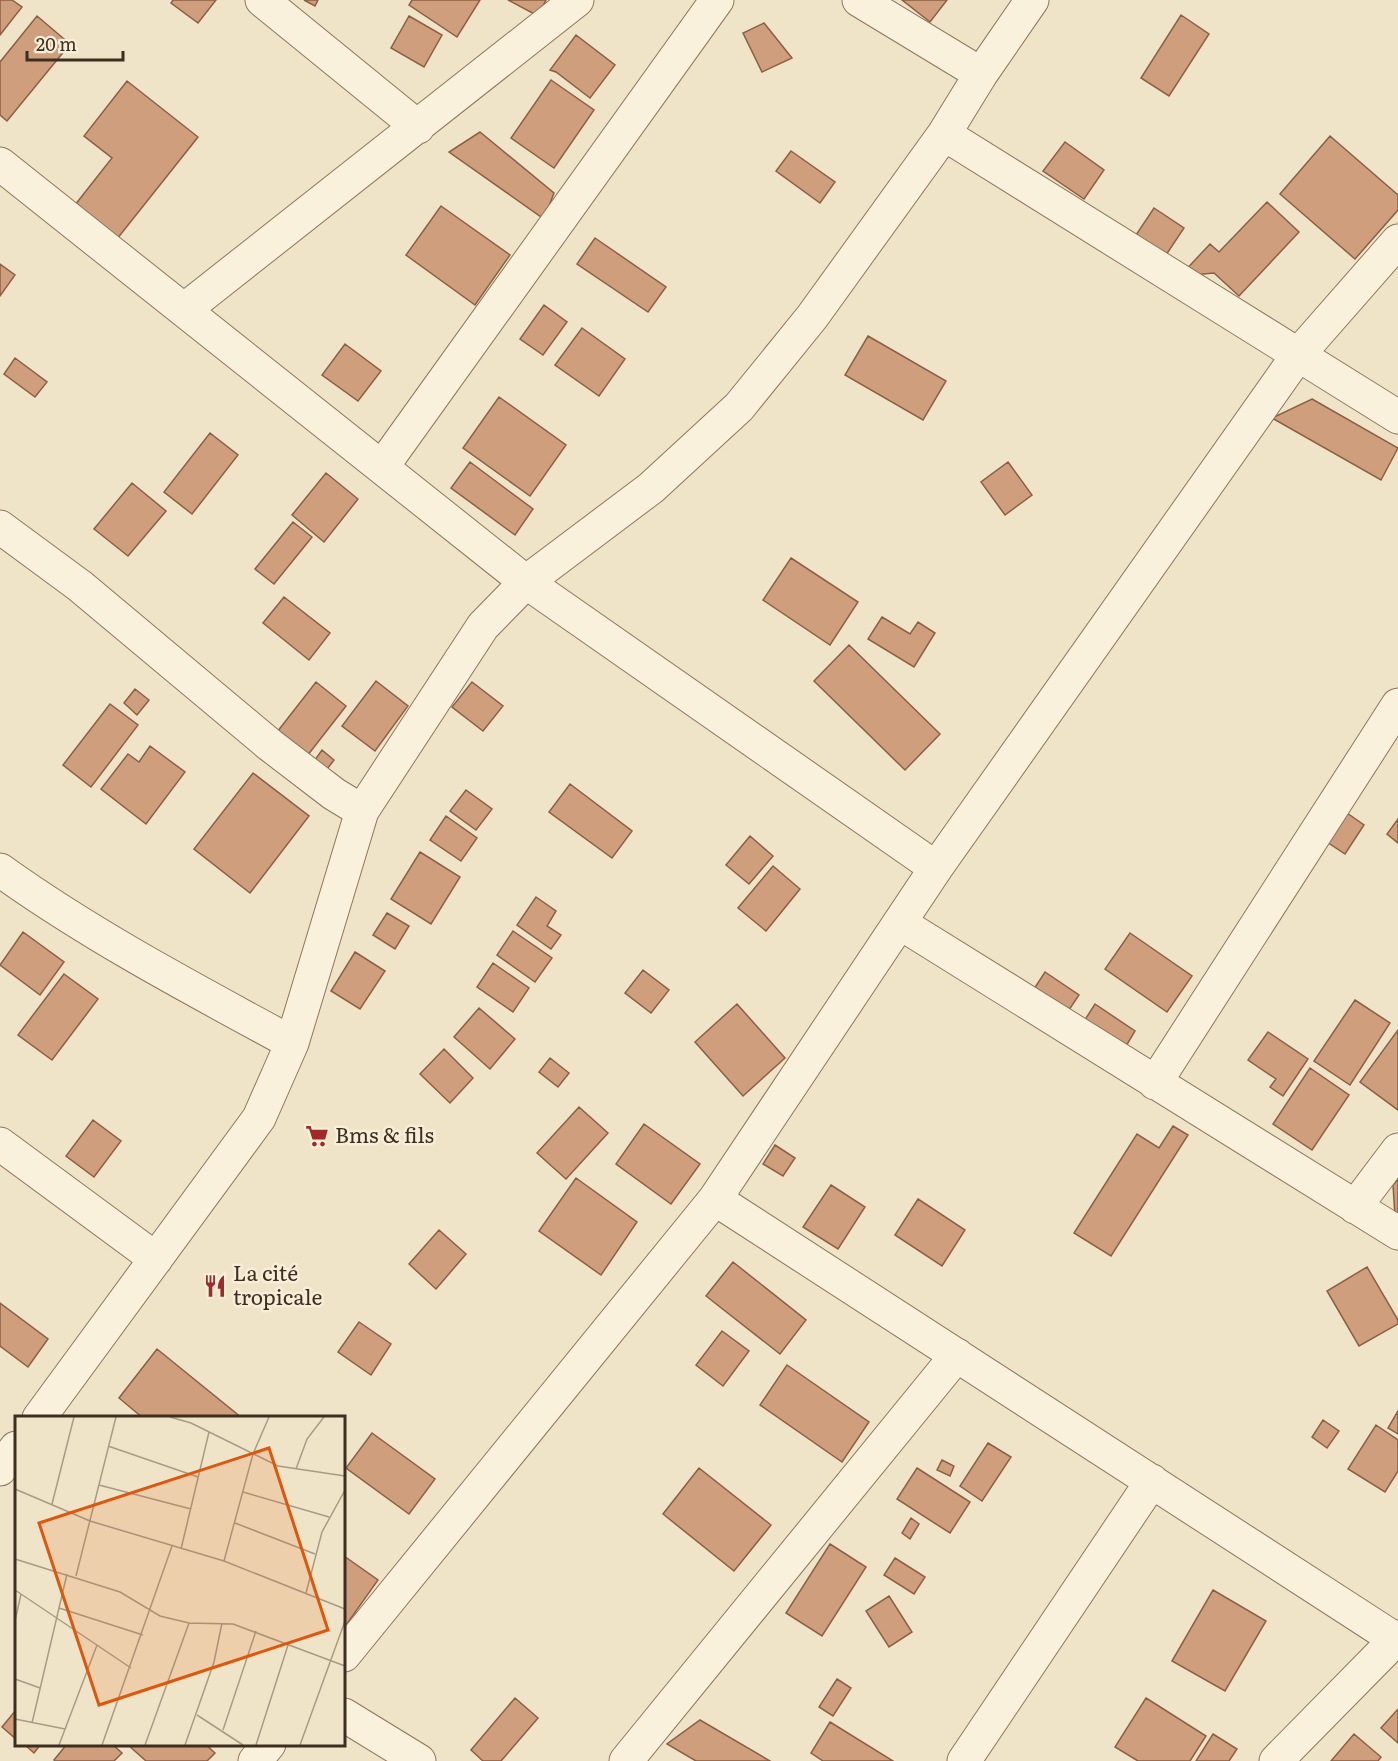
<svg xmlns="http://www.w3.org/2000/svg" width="1398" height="1761" font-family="Literata,serif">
<rect width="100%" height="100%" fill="#f0e4c8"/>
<!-- building -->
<path fill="#cf9f7d" stroke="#8d5f41" stroke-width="1.5" d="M0,0H12L22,7L0,35Z
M173,0H216L198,23L171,3Z
M304,0H318L315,6Z
M412,0H480L457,37L409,5Z
M508,0H546L538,16Z
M902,0H947L930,22Z
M1181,15L1209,34L1169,96L1141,78Z
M37,16L70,44L7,121L0,115V62Z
M409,16L442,35L424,67L391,48Z
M764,23L792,58L762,72L743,33Z
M576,35L615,65L590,98L556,72L550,70Z
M551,80L594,110L554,168L511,138Z
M127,81L198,137L117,239L75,205L112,158L84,136Z
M480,132L554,193L544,219L449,152Z
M1330,136L1398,195V210L1355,259L1280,194Z
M1065,142L1104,170L1084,199L1043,171Z
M791,151L835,182L820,203L776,171Z
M1267,202L1299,232L1239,296L1214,273L1180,276L1210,244L1219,252Z
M441,206L510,255L475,305L406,255Z
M1154,208L1184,228L1164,258L1134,238Z
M595,238L666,287L648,312L577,264Z
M0,264L15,275L0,296Z
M544,305L567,322L543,355L520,339Z
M582,328L625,359L599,396L555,365Z
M868,336L946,381L923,420L845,375Z
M345,344L381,371L358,401L322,375Z
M15,358L47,382L35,397L4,374Z
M499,397L566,445L530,496L463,448Z
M1312,399L1398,448L1381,480L1272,418Z
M210,433L238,455L192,514L164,492Z
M470,462L533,509L515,535L451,488Z
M1008,462L1032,495L1005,515L981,482Z
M326,473L358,499L324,542L292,515Z
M132,483L166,511L128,556L94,529Z
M293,522L312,537L274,584L255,569Z
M791,558L858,602L830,645L763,600Z
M284,597L330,633L309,660L263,623Z
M882,617L910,634L918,622L935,633L914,667L868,639Z
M849,645L940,734L905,770L814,681Z
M376,681L408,706L375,751L342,726Z
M316,682L346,706L304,760L274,736Z
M472,682L503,706L483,731L452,707Z
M135,689L149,700L137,715L124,703Z
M110,704L138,725L91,787L63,765Z
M150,746L185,772L146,824L101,789L128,754L139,762Z
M322,750L334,760L324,773L312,764Z
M253,773L309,816L250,893L194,849Z
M570,784L632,831L612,858L549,812Z
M466,790L492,809L476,830L450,811Z
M1347,813L1364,825L1345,854L1327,842Z
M446,816L477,838L461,861L430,840Z
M1398,819V843L1387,834Z
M750,836L773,856L749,884L726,865Z
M420,852L460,877L431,924L391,899Z
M773,866L800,889L766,931L738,908Z
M536,897L556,911L547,926L561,935L551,949L517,925Z
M387,913L409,926L395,949L373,935Z
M513,931L552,958L535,982L497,955Z
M23,932L64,962L40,995L0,965Z
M1130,933L1192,976L1167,1012L1105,969Z
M355,952L385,971L360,1009L331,991Z
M493,963L529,988L513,1012L477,987Z
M643,970L669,990L651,1013L625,993Z
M1045,972L1079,995L1065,1016L1032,992Z
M64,974L98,999L52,1060L18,1035Z
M1355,1000L1390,1023L1350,1085L1314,1061Z
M737,1004L785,1058L743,1096L695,1042Z
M1095,1004L1135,1031L1122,1053L1081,1026Z
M479,1008L515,1039L490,1069L454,1037Z
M1398,1030V1110L1360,1082Z
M1268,1032L1308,1059L1283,1096L1270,1087L1276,1079L1248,1060Z
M444,1049L473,1078L450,1103L420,1074Z
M550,1058L569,1073L558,1087L539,1072Z
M1310,1068L1349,1095L1312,1150L1273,1124Z
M579,1107L608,1133L566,1179L537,1153Z
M93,1120L121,1141L94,1177L66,1156Z
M644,1124L700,1164L671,1204L616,1164Z
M1173,1126L1188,1135L1111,1256L1074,1233L1137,1134L1159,1148Z
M775,1145L795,1158L783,1176L763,1164Z
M576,1178L637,1222L601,1275L539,1231Z
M1398,1179V1217L1395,1215L1393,1185Z
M831,1185L865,1207L838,1249L803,1227Z
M918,1199L965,1230L942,1266L895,1235Z
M439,1230L466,1254L436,1289L409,1264Z
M733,1262L806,1320L780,1354L706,1296Z
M1367,1267L1398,1320V1324L1359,1346L1327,1291Z
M0,1303L48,1339L28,1367L0,1346Z
M359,1322L391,1344L371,1375L338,1352Z
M722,1331L749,1351L723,1386L696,1365Z
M157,1349L242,1418H143L119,1398Z
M787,1365L869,1422L842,1462L760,1405Z
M1398,1411V1434L1388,1428Z
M1323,1420L1339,1431L1327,1448L1312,1437Z
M1376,1425L1398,1440V1471L1385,1492L1348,1469Z
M372,1433L435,1479L409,1514L346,1468Z
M988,1443L1011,1457L982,1501L960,1486Z
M942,1460L954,1466L950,1476L937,1470Z
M699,1468L771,1525L734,1571L663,1514Z
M917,1468L970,1502L950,1533L897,1499Z
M911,1518L919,1524L910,1539L902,1533Z
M830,1544L866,1567L822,1636L786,1613Z
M344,1556L378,1580L344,1628Z
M895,1558L925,1577L914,1594L884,1575Z
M1213,1590L1266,1621L1225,1691L1172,1661Z
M889,1596L912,1632L889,1647L866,1611Z
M837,1679L851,1688L833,1716L819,1707Z
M515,1698L538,1718L501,1761H483L471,1750Z
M1146,1698L1206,1736L1190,1761H1138L1115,1747Z
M1398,1709V1743L1381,1728Z
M16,1710V1739L2,1727Z
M700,1720L770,1761H696L667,1744Z
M830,1722L893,1761H823L811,1753Z
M1213,1734L1237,1749L1229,1761H1196Z
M1354,1734L1381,1757L1378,1761H1331Z
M24,1744H41L34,1753Z
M67,1744H112L122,1753L114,1761H55L54,1760Z
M127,1744H205L215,1753L207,1761H146Z"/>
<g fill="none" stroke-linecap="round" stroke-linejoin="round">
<!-- minor casing -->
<g stroke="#8d765c" stroke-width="35">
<path id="minor" d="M262,0L418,127
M859,0L981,74
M944,134L1398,417
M0,164L526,582L936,868
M184,310L577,0
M382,467L717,0
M0,527L80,586L270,745L334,794L362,811
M0,870C92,936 193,989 292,1043
M900,923L1398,1233
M1155,1083L1398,705
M0,1144L156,1259
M715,1199L1398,1641
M1355,1207L1398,1150
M39,1418L259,1118L292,1043L362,811L483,626L526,582L651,488L739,407L812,317L944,134L981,74L1032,0
M0,1469L16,1448
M344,1655L715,1199L936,868L1298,355L1398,241
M344,1715L419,1761
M255,1761L269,1744
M626,1761L957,1355
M964,1761L1152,1481
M1276,1761L1398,1637"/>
</g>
<!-- minor -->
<use href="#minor" stroke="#faf1dc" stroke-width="33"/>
</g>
<!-- icons -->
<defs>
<g id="supermarket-bare" transform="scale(1.8)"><path d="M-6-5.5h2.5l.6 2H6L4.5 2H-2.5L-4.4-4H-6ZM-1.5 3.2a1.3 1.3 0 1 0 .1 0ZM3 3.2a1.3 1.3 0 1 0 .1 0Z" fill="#9e2a2b" stroke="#f7eed8" stroke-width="2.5" paint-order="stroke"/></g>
<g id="restaurant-bare" transform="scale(1.8)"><path d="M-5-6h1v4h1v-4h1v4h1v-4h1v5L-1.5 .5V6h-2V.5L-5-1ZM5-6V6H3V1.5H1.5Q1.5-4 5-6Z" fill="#9e2a2b" stroke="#f7eed8" stroke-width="2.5" paint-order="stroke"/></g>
</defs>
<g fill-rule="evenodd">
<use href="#supermarket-bare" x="317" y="1136"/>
<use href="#restaurant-bare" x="215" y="1286"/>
</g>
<g text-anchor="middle" stroke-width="5" stroke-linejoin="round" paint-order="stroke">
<!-- poi labels -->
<g font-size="21" fill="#3d2e20" stroke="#f7eed8" text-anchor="start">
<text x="335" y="1143">Bms &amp; fils</text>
<text x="233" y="1281">La cité<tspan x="233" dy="24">tropicale</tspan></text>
</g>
</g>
<!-- overview -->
<g transform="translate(15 1416)">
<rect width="330" height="330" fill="#f0e4c8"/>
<path fill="none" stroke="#a89b85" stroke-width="1.5" d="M155,1L176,7L263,50L330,60M93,30L183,61M281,53L292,23L309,1M84,69L176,93M0,73L75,105L209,145L330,193M228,76L314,101M37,88L59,1M220,107L300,138M166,133L194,16M0,143L105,176L145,200L174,207L218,208L330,250M209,145L238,38L254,1M61,160L101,1M0,174L116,252M291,177L307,116L330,74M44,192L128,219M0,205L6,178M0,263L25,272M182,299L228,329M0,303L50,313M17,307L52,158M208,314L241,215M44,329L82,229M87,329L157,130M130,329L174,207M170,329L199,246L207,207M241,329L274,226M285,329L330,205"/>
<path fill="#df570d" fill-opacity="0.15" stroke="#df570d" stroke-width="3" d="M254,32L313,214L84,289L24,107Z"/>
<rect width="330" height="330" fill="none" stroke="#3d2e20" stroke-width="3"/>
</g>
<!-- scale -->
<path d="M27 51v9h96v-9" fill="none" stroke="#3d2e20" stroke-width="3"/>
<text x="36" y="51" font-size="18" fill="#3d2e20" stroke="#f7eed8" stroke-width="4.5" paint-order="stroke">20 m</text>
</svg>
